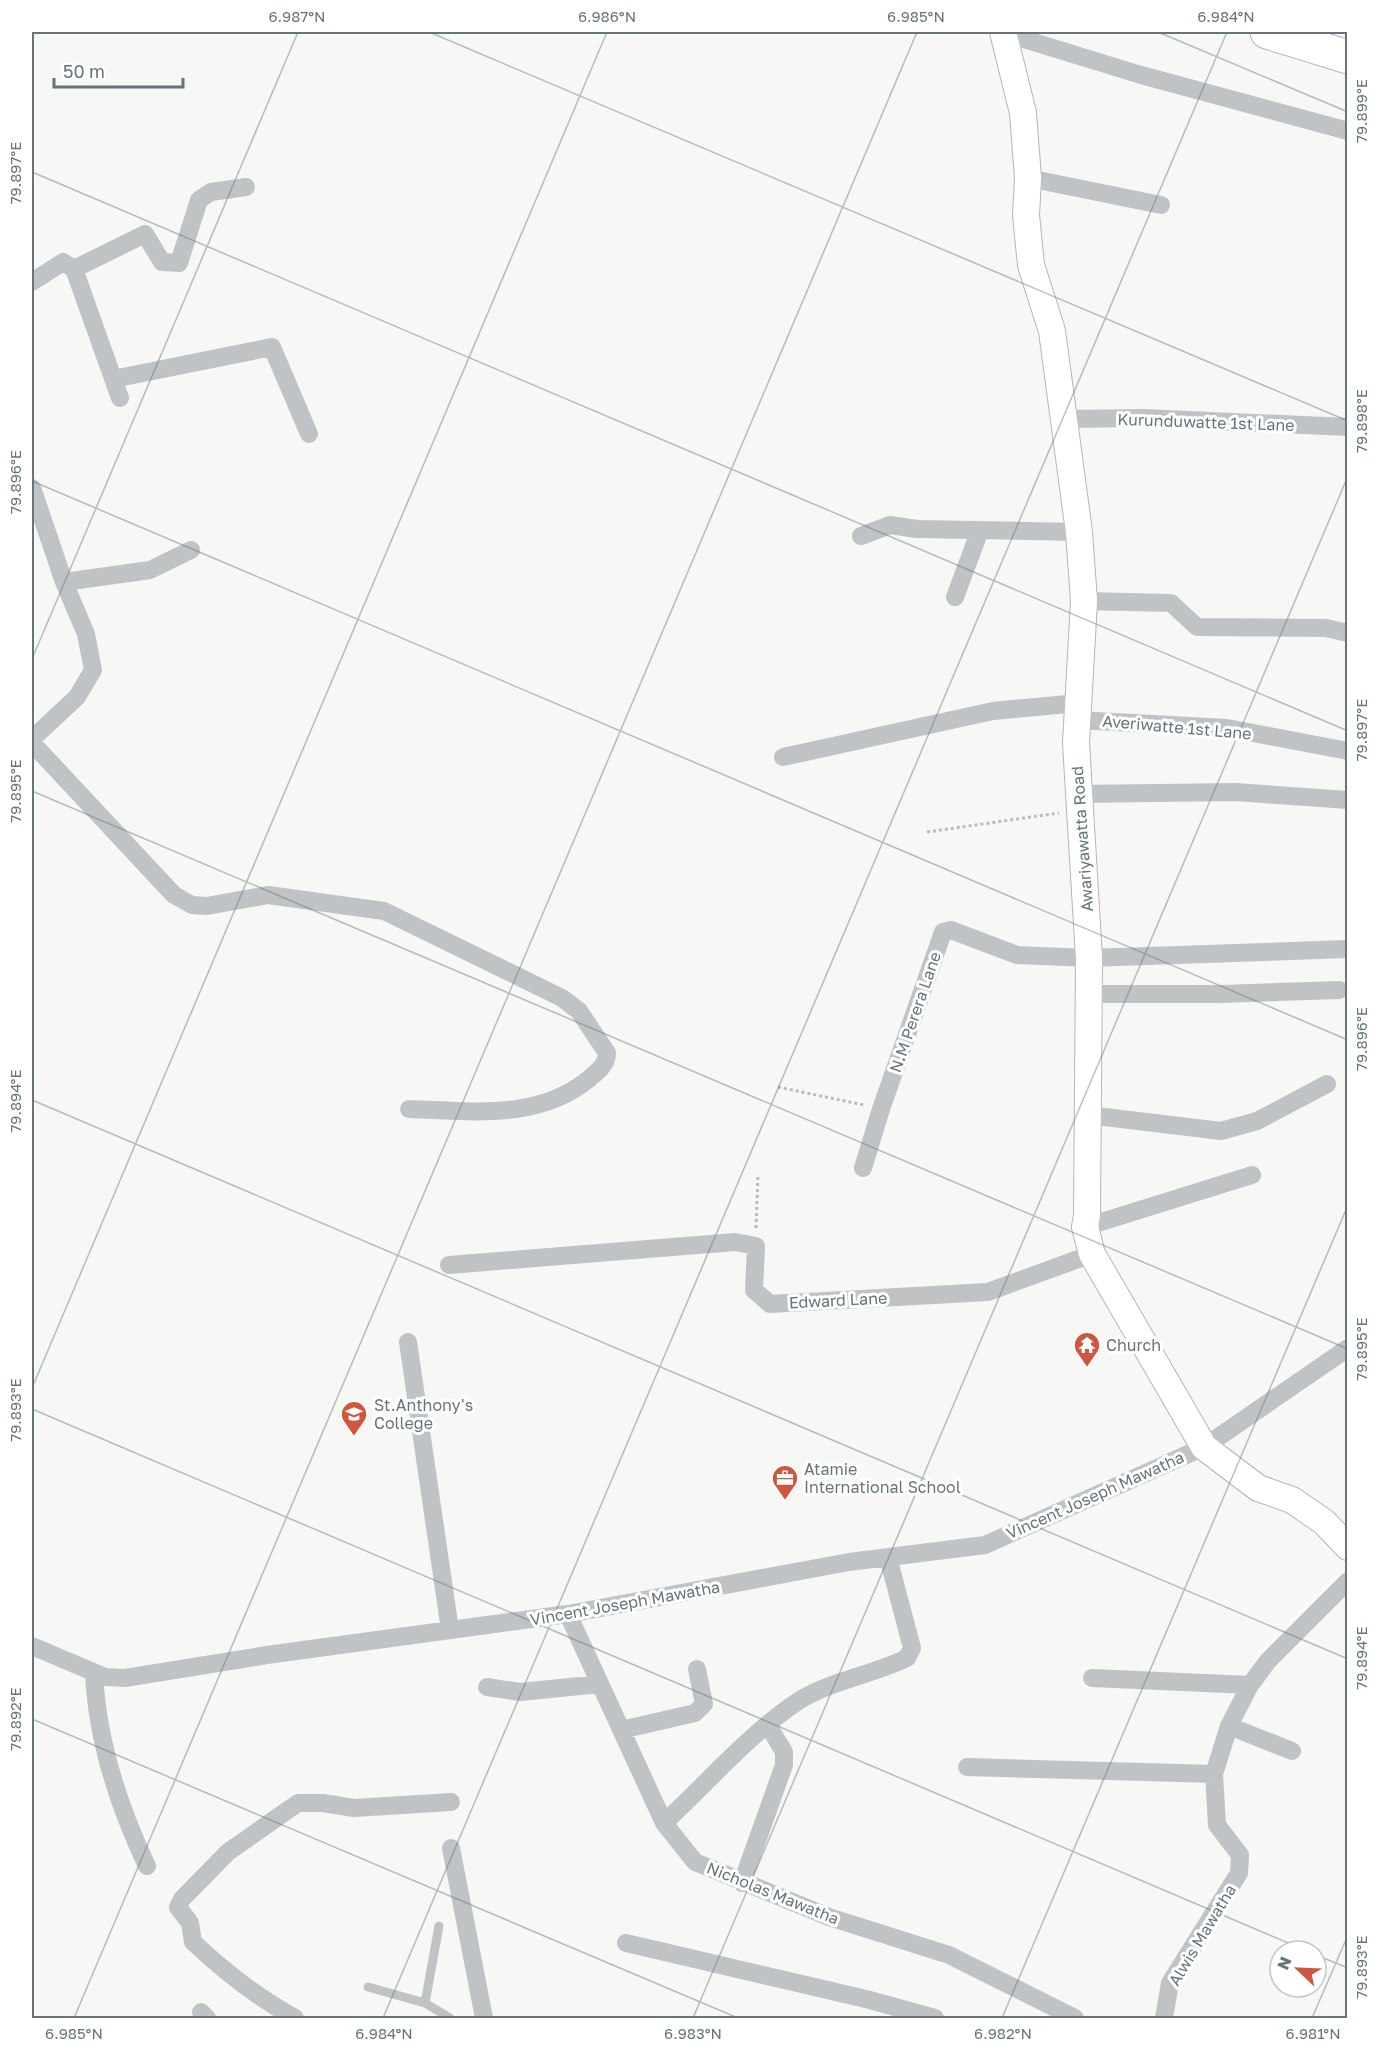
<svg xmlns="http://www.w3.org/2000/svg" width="1379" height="2050" font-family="'Golos Text',sans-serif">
<rect width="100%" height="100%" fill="#f7f7f5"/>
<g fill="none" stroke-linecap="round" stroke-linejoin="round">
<!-- secondary casing -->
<g stroke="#b2b7ba" stroke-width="28">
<path id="secondary" d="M1003,32L1023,113L1028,178L1026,215L1031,265L1052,331L1079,532L1084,601L1076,743L1089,958L1087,1215L1085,1227L1092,1254L1204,1447L1258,1488L1292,1500L1324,1522L1348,1547"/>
</g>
<!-- highway casing -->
<g stroke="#b3b6b9" stroke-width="35">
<path id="highway" d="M1267,32L1348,57"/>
</g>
<!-- path -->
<path stroke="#b9bcbe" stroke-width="3" stroke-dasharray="3 3" stroke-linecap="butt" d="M927,832L1059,813
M778,1087L864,1105
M756,1228L758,1176"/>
<!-- lane -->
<path stroke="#bfc3c6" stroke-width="9" d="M368,1987L425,2003L450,2018
M425,2003L439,1926"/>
<!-- street -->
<path stroke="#bfc3c6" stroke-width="18" d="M1004,33L1141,75L1348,131
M1028,178L1161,205
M74,269L145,234L162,262L179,263L199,200L211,192L246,187
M32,282L63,262L74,269L120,398
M113,379L272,347L309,434
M1064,419L1144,418L1348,427
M32,488L64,582L86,634L93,670L77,697L32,739
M861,536L890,525L917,529L1079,532
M64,582L150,570L191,550
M955,597L980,530
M1084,601L1171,603L1197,627L1326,628L1348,633
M1077,720L1227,728L1348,751
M32,743L174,895L192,905L207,906L268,895L384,911L562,998L579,1011L607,1053C607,1064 598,1071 590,1078C539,1121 471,1111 409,1109
M783,757L993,711L1078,703
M1077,794L1235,792L1348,800
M1089,994H1221L1339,990
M1088,1115L1221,1131L1257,1121L1327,1084
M863,1168L881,1109L943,932L951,930L1017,955L1089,958L1348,949
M1085,1227L1252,1175
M449,1265L735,1242L756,1246L754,1290L770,1304L988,1292L1092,1254
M408,1342L450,1630
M568,1614L664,1823L695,1862L829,1917L949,1955L1075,2018
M32,1646L105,1677L125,1678L267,1655L568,1614L849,1562L985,1545L1204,1447L1348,1348
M94,1673C97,1739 119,1807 147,1866
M1092,1678L1250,1685
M487,1687L520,1692L600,1684
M1229,1726L1292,1751
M621,1730L695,1713L704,1704L697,1669
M967,1767L1214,1774
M664,1823C707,1783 751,1732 800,1700C833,1680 872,1675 907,1658L912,1648L888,1557
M451,1848L484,2018
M742,1883L784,1765V1752L768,1725
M626,1943L866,1999L935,2018
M201,2012L207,2018
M295,2018C256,1997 225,1972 193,1942L190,1923L178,1907L182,1899L228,1852L298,1803H323L354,1808L451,1802
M1164,2018L1170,1983L1239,1873L1240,1855L1217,1825L1214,1774L1229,1726L1250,1685L1268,1661L1348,1581"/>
<!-- secondary -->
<use href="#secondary" stroke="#fff" stroke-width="26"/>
<!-- highway -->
<use href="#highway" stroke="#fff" stroke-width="33"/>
</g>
<!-- ticks -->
<path fill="none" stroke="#66747c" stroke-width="1.5" stroke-opacity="0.45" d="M429,32L1348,421M1158,32L1348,112M32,172L1348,731M32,481L1348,1040M32,659L298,32M32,791L1348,1349M32,1100L1348,1659M32,1388L607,32M32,1409L1307,1951M32,1719L738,2018M1316,1955L1348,1968M74,2018L917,32M383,2018L1227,32M693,2018L1348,476M1002,2018L1348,1205M1312,2018L1348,1935"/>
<!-- icons -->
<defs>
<g id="temple-pin" transform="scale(1.35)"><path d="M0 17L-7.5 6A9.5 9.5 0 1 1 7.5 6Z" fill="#cf573e" stroke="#fff"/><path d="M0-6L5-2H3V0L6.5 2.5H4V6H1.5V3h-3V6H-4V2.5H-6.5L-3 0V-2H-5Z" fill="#fff"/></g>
<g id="school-pin" transform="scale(1.35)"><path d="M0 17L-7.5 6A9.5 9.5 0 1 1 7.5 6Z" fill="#cf573e" stroke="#fff"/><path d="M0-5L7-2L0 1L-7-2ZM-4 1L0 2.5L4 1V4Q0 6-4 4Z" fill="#fff"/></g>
<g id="office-pin" transform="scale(1.35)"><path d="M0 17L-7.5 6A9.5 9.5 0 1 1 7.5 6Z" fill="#cf573e" stroke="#fff"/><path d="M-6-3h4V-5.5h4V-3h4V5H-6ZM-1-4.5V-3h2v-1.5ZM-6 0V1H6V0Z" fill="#fff"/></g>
</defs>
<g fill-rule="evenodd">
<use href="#temple-pin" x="1087" y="1345"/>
<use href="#school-pin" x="354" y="1414"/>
<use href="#office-pin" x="785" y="1478"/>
</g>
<g text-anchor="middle" stroke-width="6" stroke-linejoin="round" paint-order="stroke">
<!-- street labels -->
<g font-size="16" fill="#66747c" stroke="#fff">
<text transform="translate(1206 422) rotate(2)" y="6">Kurunduwatte 1st Lane</text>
<text transform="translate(1177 727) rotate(5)" y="6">Averiwatte 1st Lane</text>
<text transform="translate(1082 839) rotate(-94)" y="6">Awariyawatta Road</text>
<text transform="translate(915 1012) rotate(-71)" y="6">N.M Perera Lane</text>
<text transform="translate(838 1300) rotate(-3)" y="6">Edward Lane</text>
<text transform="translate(1095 1495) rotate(-24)" y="6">Vincent Joseph Mawatha</text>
<text transform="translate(625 1603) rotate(-10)" y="6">Vincent Joseph Mawatha</text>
<text transform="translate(773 1893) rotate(22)" y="6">Nicholas Mawatha</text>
<text transform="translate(1202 1935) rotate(-59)" y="6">Alwis Mawatha</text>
</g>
<!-- poi labels -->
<g font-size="16" fill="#66747c" stroke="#fff" text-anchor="start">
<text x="1106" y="1351">Church</text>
<text x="374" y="1411">St.Anthony's<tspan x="374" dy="18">College</tspan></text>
<text x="804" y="1475">Atamie<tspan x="804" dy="18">International School</tspan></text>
</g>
</g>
<!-- border -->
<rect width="1379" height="2050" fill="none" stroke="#ffffff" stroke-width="66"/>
<!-- north arrow -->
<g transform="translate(1298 1969) rotate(293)"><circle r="28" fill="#ffffff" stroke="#c2c7cb" stroke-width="1.5"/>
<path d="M0-4.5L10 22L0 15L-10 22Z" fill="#cf573e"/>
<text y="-9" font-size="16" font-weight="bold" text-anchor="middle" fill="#66747c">N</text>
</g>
<!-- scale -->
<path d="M54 78v9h129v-9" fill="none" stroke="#66747c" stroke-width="3"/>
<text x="63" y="78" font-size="18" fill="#66747c" stroke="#ffffff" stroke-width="4.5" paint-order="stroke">50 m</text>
<rect x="33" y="33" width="1313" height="1984" fill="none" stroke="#66747c" stroke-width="2"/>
<g font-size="15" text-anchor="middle" fill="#66747c">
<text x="297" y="22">6.987°N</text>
<text x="607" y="22">6.986°N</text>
<text x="916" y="22">6.985°N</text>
<text x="1226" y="22">6.984°N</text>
<text transform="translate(1362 111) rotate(-90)" y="5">79.899°E</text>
<text transform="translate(16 173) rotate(-90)" y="5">79.897°E</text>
<text transform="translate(1362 421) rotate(-90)" y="5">79.898°E</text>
<text transform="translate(16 482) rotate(-90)" y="5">79.896°E</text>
<text transform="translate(1362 730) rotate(-90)" y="5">79.897°E</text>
<text transform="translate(16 791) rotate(-90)" y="5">79.895°E</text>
<text transform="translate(1362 1039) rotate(-90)" y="5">79.896°E</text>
<text transform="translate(16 1101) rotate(-90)" y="5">79.894°E</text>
<text transform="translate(1362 1349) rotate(-90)" y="5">79.895°E</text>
<text transform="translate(16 1410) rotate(-90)" y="5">79.893°E</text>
<text transform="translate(1362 1658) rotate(-90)" y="5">79.894°E</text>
<text transform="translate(16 1719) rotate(-90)" y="5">79.892°E</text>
<text transform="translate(1362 1967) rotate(-90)" y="5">79.893°E</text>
<text x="74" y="2039">6.985°N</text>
<text x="384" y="2039">6.984°N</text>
<text x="693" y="2039">6.983°N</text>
<text x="1003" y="2039">6.982°N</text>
<text x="1313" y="2039">6.981°N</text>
</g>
</svg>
